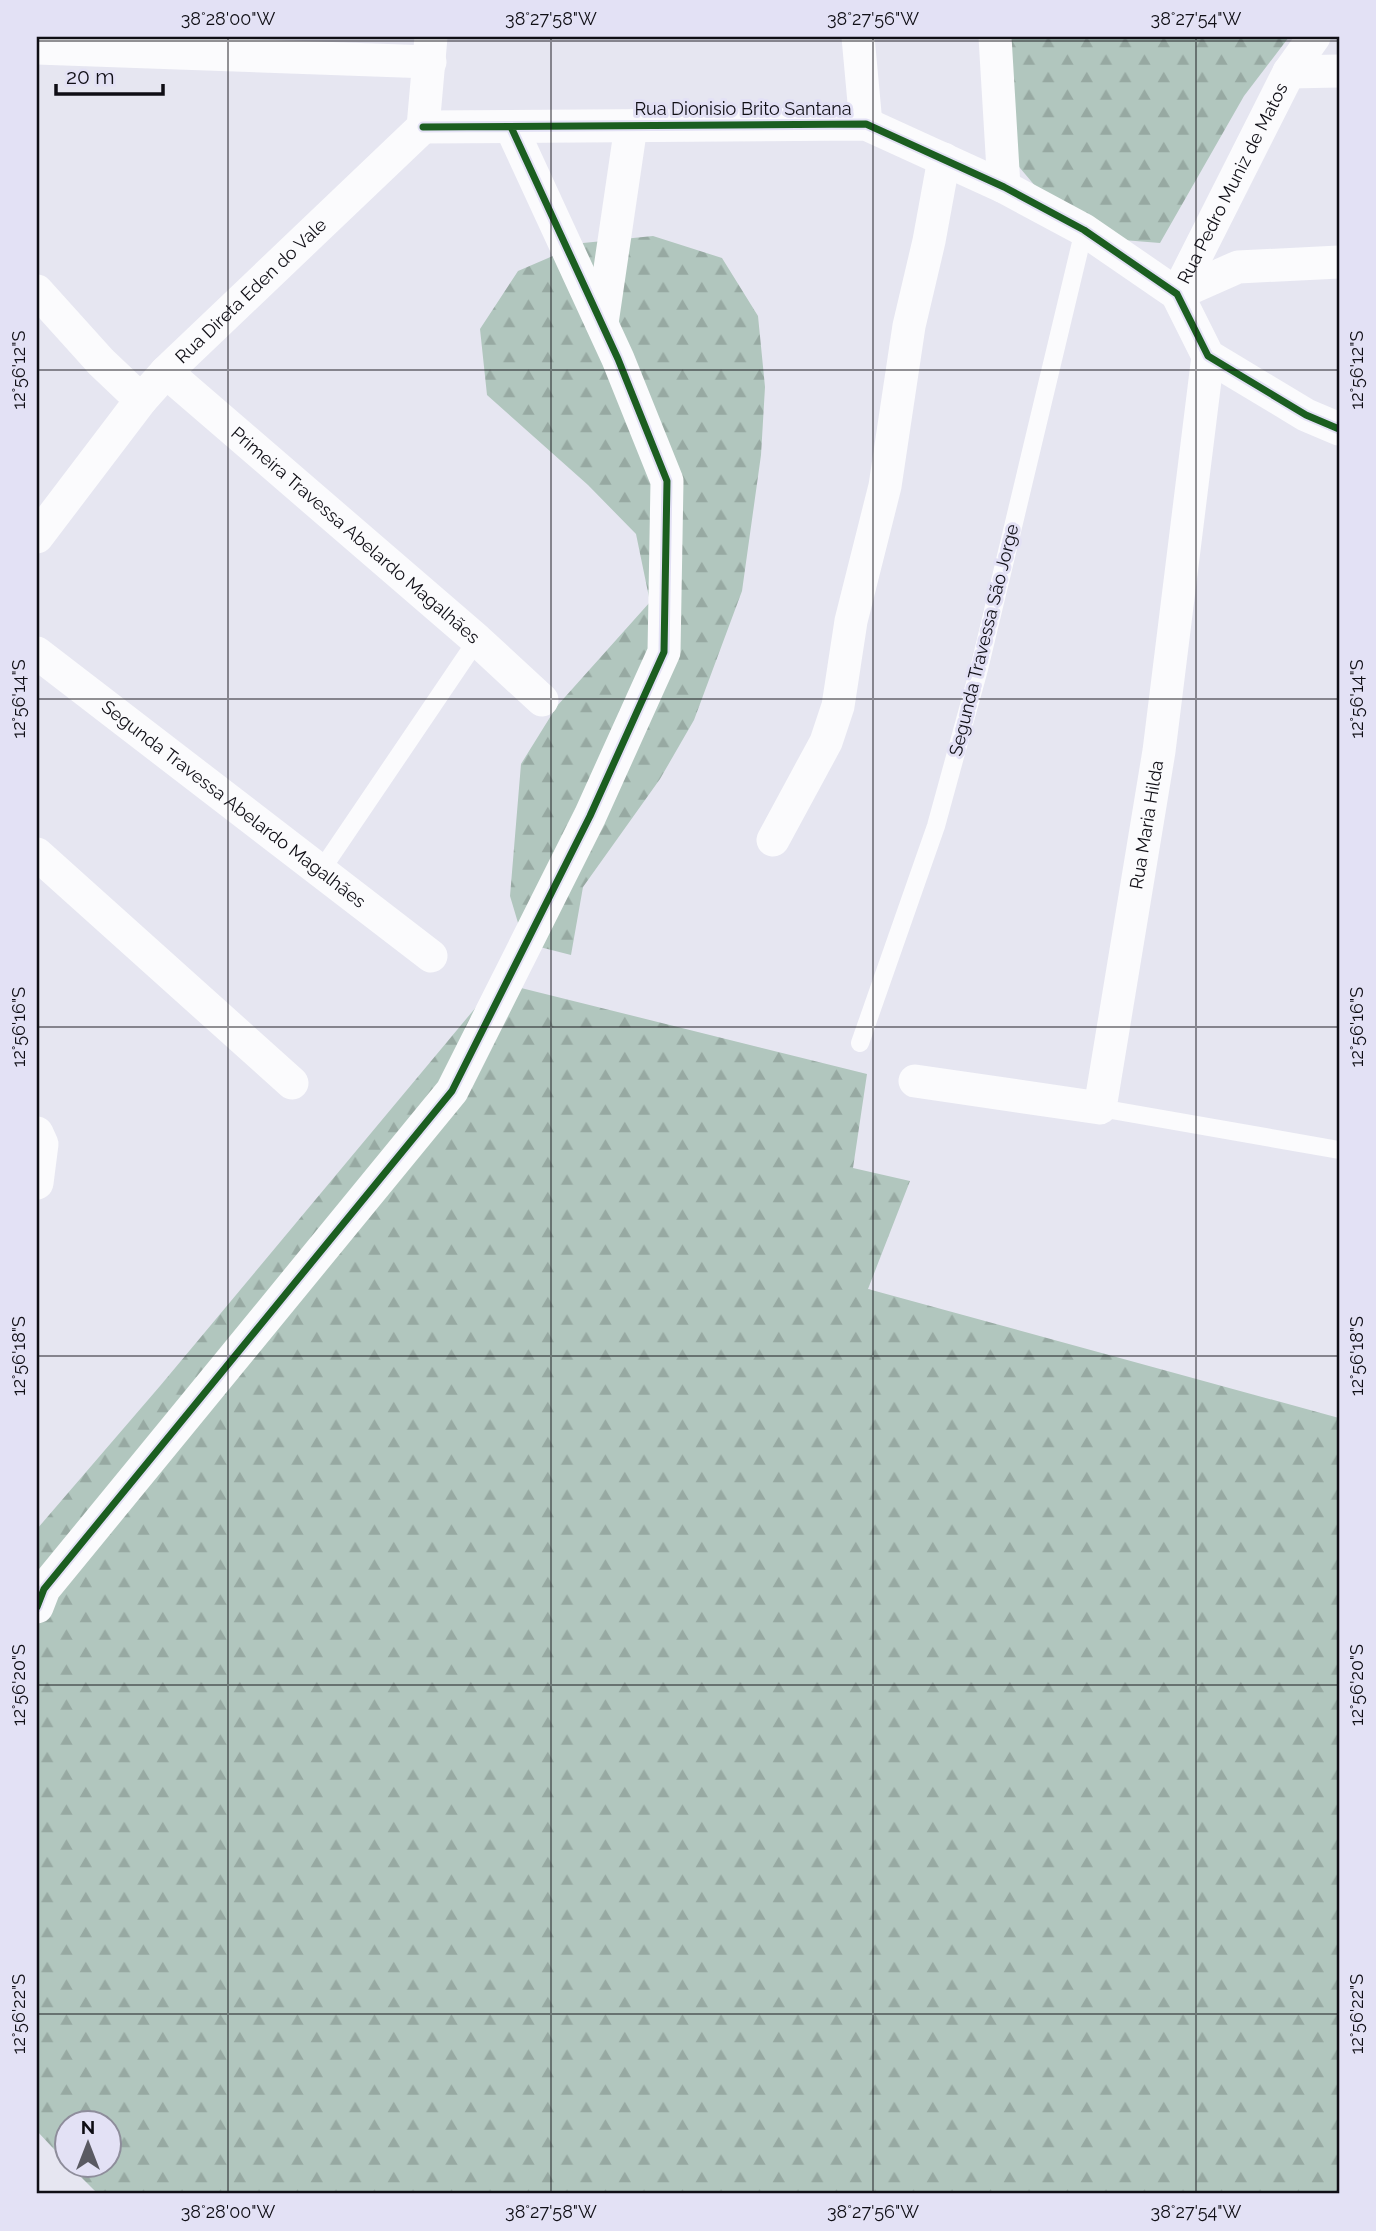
<svg xmlns="http://www.w3.org/2000/svg" width="1376" height="2231" font-family="Raleway,sans-serif">
<defs>
<pattern id="forest-firs" width="22" height="20" patternUnits="userSpaceOnUse" patternTransform="scale(1.75)"><rect width="22" height="20" fill="#b1c6be"/><path d="M5 1l3.5 6h-7zM16 11l3.5 6h-7z" fill="#97a9a2"/></pattern>
</defs>
<rect width="100%" height="100%" fill="#e6e6f1"/>
<!-- forest -->
<path fill="url(#forest-firs)" d="M1009,37H1289L1244,96L1160,243L1123,240L1036,187L1014,161Z
M653,236L722,258L758,316L765,387L761,455L742,591L694,720L660,779L583,887L571,955L524,943L510,896L521,764L557,706L650,602L636,534L588,485L487,395L480,329L518,271L583,243Z
M497,982L867,1074L853,1168L910,1181L868,1289L1339,1418V2194H98L69,2165L108,2164V2122H66V2162L37,2131V1529L160,1386Z"/>
<g fill="none" stroke-linecap="round" stroke-linejoin="round">
<!-- lane -->
<path stroke="#fbfbfd" stroke-width="18" d="M320,872L477,640
M860,1043L936,826L979,669L1084,230
M1100,1108L1339,1150"/>
<!-- street -->
<g stroke="#fbfbfd" stroke-width="33">
<path d="M858,37L866,124"/>
<path d="M995,37L1004,187"/>
<path d="M37,48L430,62"/>
<path d="M1289,72L1339,71"/>
<path d="M423,127L866,124L1004,187L1084,230L1177,294L1208,356L1306,415L1339,429"/>
<path d="M37,291L101,362L141,400"/>
<path id="s1" d="M1177,294L1289,72L1314,37"/>
<path d="M1177,294L1238,267L1339,262"/>
<path d="M602,323L631,126"/>
<path id="s2" d="M166,372L477,640L542,700"/>
<path id="s3" d="M37,537L141,400L166,372L423,127L431,37"/>
<path id="s4" d="M37,653L431,956"/>
<path d="M773,840L826,742L838,706L851,621L885,486L909,326L929,241L944,159"/>
<path d="M37,854L292,1083"/>
<path id="s5" d="M915,1081L1100,1108L1159,751L1208,356"/>
<path d="M37,1133L42,1144L37,1183"/>
<path d="M37,1607L44,1589L452,1091L590,816L664,652L667,481L618,359L511,127"/>
</g>
<!-- cycleway casing -->
<g stroke="#e3e1f5" stroke-width="11">
<path id="cycleway" d="M423,127L866,124L1004,187L1084,230L1177,294L1208,356L1306,415L1339,429
M37,1607L44,1589L452,1091L590,816L664,652L667,481L618,359L511,127"/>
</g>
<!-- cycleway -->
<use href="#cycleway" stroke="#1b5e20" stroke-width="7"/>
</g>
<!-- ticks -->
<path fill="none" stroke="#0f0e15" stroke-width="2" stroke-opacity="0.45" d="M228,37V2194M551,37V2194M873,37V2194M1196,37V2194M37,41H1339M37,370H1339M37,699H1339M37,1027H1339M37,1356H1339M37,1685H1339M37,2014H1339"/>
<g text-anchor="middle" stroke-width="6" stroke-linejoin="round" paint-order="stroke">
<!-- street labels -->
<g font-size="18" fill="#0f0e15" stroke="#e3e1f5">
<text x="743" y="115">Rua Dionisio Brito Santana</text>
<text dy="6" stroke="none"><textPath href="#s1" startOffset="124">Rua Pedro Muniz de Matos</textPath></text>
<text dy="6" stroke="none"><textPath href="#s3" startOffset="327">Rua Direta Eden do Vale</textPath></text>
<text dy="6" stroke="none"><textPath href="#s2" startOffset="250">Primeira Travessa Abelardo Magalhães</textPath></text>
<text transform="translate(984 640) rotate(-76)" y="6">Segunda Travessa São Jorge</text>
<text dy="6" stroke="none"><textPath href="#s4" startOffset="248">Segunda Travessa Abelardo Magalhães</textPath></text>
<text dy="6" stroke="none"><textPath href="#s5" startOffset="474">Rua Maria Hilda</textPath></text>
</g>
</g>
<!-- border -->
<rect width="1376" height="2231" fill="none" stroke="#e3e1f5" stroke-width="77"/>
<!-- north arrow -->
<g transform="translate(88 2144)"><circle r="33" fill="#e3e1f5" stroke="#8e8d9b" stroke-width="2"/>
<path d="M0-5L12 26L0 18L-12 26Z" fill="#5a5a62"/>
<text y="-10" font-size="19" font-weight="bold" text-anchor="middle" fill="#0f0e15">N</text>
</g>
<!-- scale -->
<path d="M56 84v10h107v-10" fill="none" stroke="#0f0e15" stroke-width="3.5"/>
<text x="66" y="84" font-size="21" fill="#0f0e15" stroke="#e3e1f5" stroke-width="5" paint-order="stroke">20 m</text>
<rect x="38" y="38" width="1300" height="2154" fill="none" stroke="#0f0e15" stroke-width="2.5"/>
<g font-size="18" text-anchor="middle" fill="#0f0e15">
<text x="228" y="25">38°28'00"W</text>
<text x="551" y="25">38°27'58"W</text>
<text x="873" y="25">38°27'56"W</text>
<text x="1196" y="25">38°27'54"W</text>
<text transform="translate(19 370) rotate(-90)" y="6">12°56'12"S</text>
<text transform="translate(1357 370) rotate(-90)" y="6">12°56'12"S</text>
<text transform="translate(19 699) rotate(-90)" y="6">12°56'14"S</text>
<text transform="translate(1357 699) rotate(-90)" y="6">12°56'14"S</text>
<text transform="translate(19 1027) rotate(-90)" y="6">12°56'16"S</text>
<text transform="translate(1357 1027) rotate(-90)" y="6">12°56'16"S</text>
<text transform="translate(19 1356) rotate(-90)" y="6">12°56'18"S</text>
<text transform="translate(1357 1356) rotate(-90)" y="6">12°56'18"S</text>
<text transform="translate(19 1685) rotate(-90)" y="6">12°56'20"S</text>
<text transform="translate(1357 1685) rotate(-90)" y="6">12°56'20"S</text>
<text transform="translate(19 2014) rotate(-90)" y="6">12°56'22"S</text>
<text transform="translate(1357 2014) rotate(-90)" y="6">12°56'22"S</text>
<text x="228" y="2218">38°28'00"W</text>
<text x="551" y="2218">38°27'58"W</text>
<text x="873" y="2218">38°27'56"W</text>
<text x="1196" y="2218">38°27'54"W</text>
</g>
</svg>
